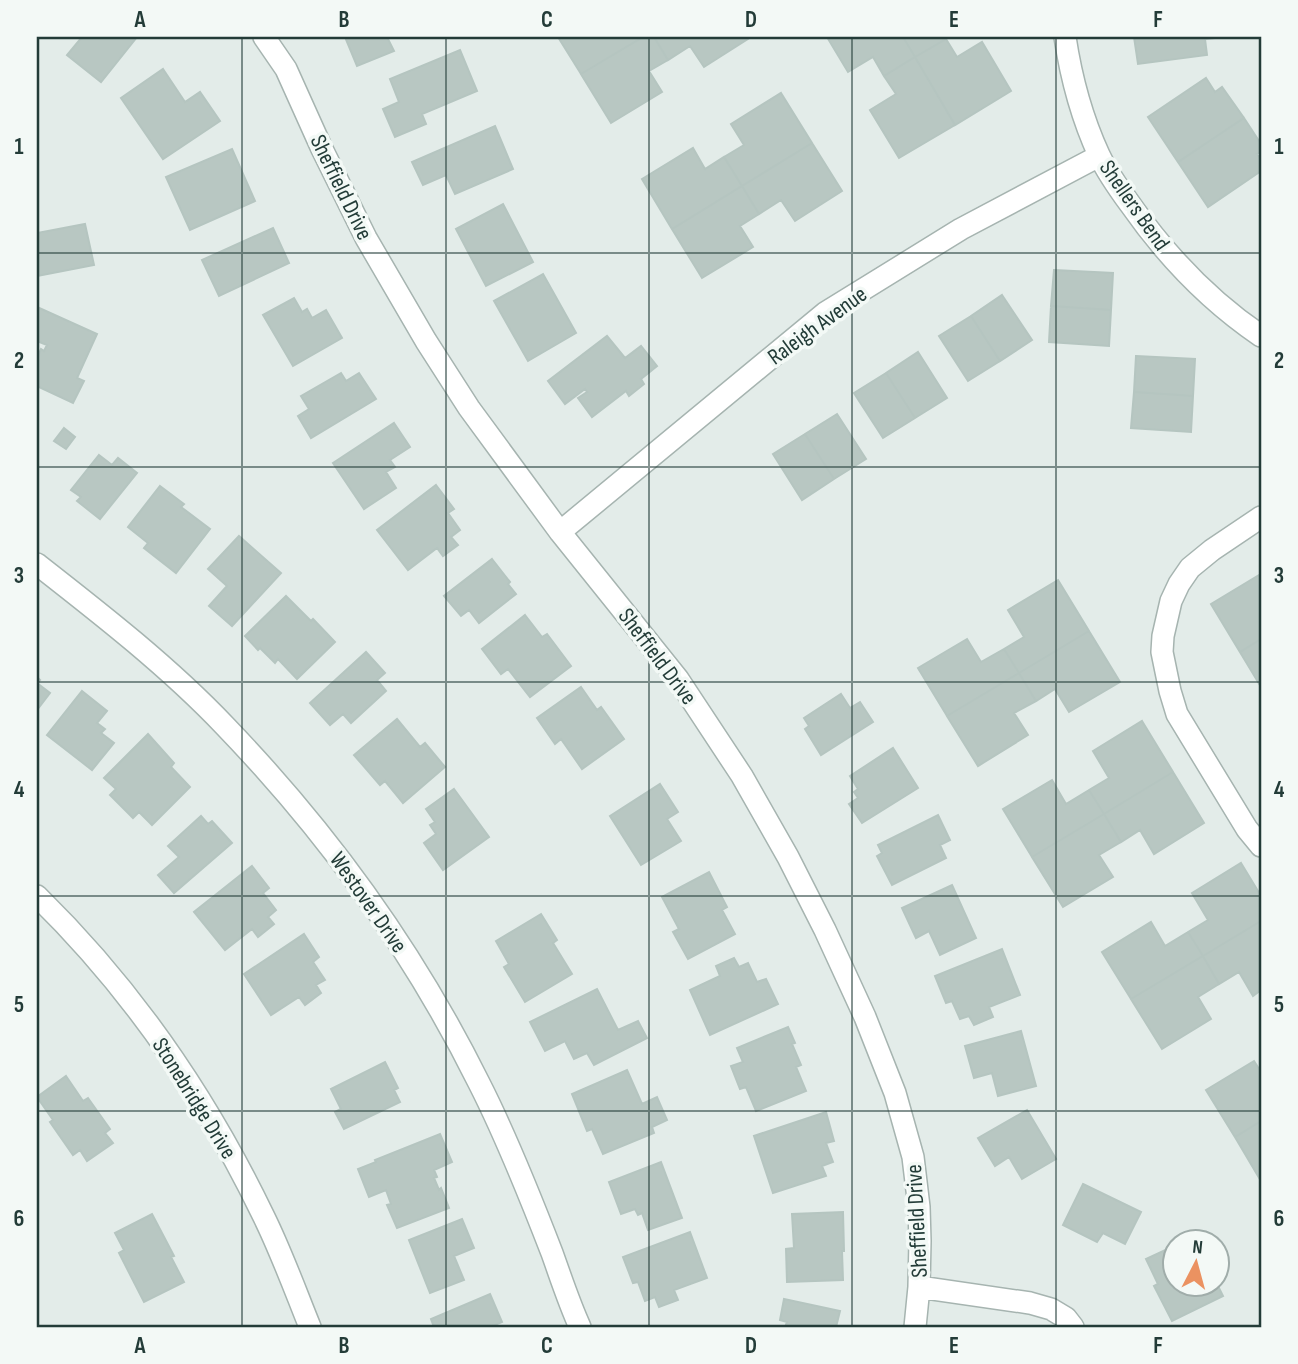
<svg xmlns="http://www.w3.org/2000/svg" width="1298" height="1364" font-family="'Sofia Sans Condensed',sans-serif">
<rect width="100%" height="100%" fill="#e3ece9"/>
<!-- building -->
<path fill="#b8c7c2" stroke="#b5c5c0" stroke-width="2" d="M82,37H137L101,82L67,55Z
M345,37H387L394,51L357,66Z
M558,37H643L581,74Z
M643,37H654L668,60L649,71L662,92L611,123L581,74Z
M654,37H751L704,67L690,46L668,60Z
M827,37H903L915,57L884,76L873,57L848,72Z
M903,37H945L946,39L915,57Z
M1134,37H1214V38L1205,39L1207,55L1138,64Z
M946,39L957,57L982,42L1011,91L955,125L915,57Z
M460,50L477,91L422,114L426,124L395,137L383,109L399,102L390,79Z
M915,57L955,125L899,158L870,110L896,94L884,76Z
M163,69L185,102L200,92L220,121L163,159L121,98Z
M1206,78L1215,92L1222,87L1244,118L1178,162L1148,117Z
M781,93L812,143L742,186L724,157L744,145L731,124Z
M1244,118L1261,144V152L1257,154L1261,160V171L1208,207L1178,162Z
M495,126L513,169L455,194L446,175L423,185L412,162Z
M812,143L842,191L795,221L781,200L759,214L742,186Z
M693,148L705,169L724,157L742,186L672,229L642,179Z
M232,149L255,201L190,230L166,177Z
M742,186L759,214L740,226L753,247L702,278L672,229Z
M503,204L533,262L486,286L456,229Z
M85,224L94,265L37,276V233Z
M273,228L289,263L219,296L202,260Z
M1054,270L1113,273L1111,310L1051,306Z
M543,274L576,333L528,361L494,301Z
M1002,295L1032,340L1000,361L971,316Z
M294,298L302,312L307,309L312,318L326,310L342,338L293,366L263,315Z
M1051,306L1111,310L1109,346L1049,342Z
M37,307L97,334L77,378L84,381L73,403L37,386V358L41,349L44,351L47,345L37,341Z
M971,316L1000,361L968,381L939,336Z
M607,336L625,358L641,346L657,366L641,379L644,384L629,396L626,391L592,417L578,398L587,392L585,389L565,404L548,381Z
M918,352L947,398L915,418L886,373Z
M1136,356L1195,359L1193,396L1134,392Z
M341,373L346,381L359,373L376,399L311,438L298,416L309,409L301,396Z
M886,373L915,418L883,438L854,393Z
M1134,392L1193,396L1191,432L1131,428Z
M837,414L866,459L834,479L805,434Z
M394,423L410,447L390,460L395,467L386,472L396,488L364,509L333,463Z
M64,428L75,437L66,449L54,441Z
M805,434L834,479L802,500L773,454Z
M99,455L112,465L118,458L137,473L100,519L77,501L81,497L71,490Z
M436,485L454,509L448,513L460,530L451,537L458,545L443,556L437,548L408,570L377,530Z
M160,486L184,504L181,507L210,529L176,573L144,548L148,543L128,527Z
M239,536L281,573L232,626L209,606L227,586L208,569Z
M492,559L510,582L508,584L516,594L479,623L469,610L461,616L444,596Z
M1259,575L1261,578V639L1240,652L1211,604Z
M1058,580L1089,631L1019,673L1004,649L1024,637L1008,610Z
M286,596L311,621L313,619L335,642L297,679L278,659L275,663L260,648L258,650L245,636Z
M525,615L542,637L547,634L571,666L530,697L508,669L501,674L482,649Z
M1089,631L1120,682L1069,712L1055,689L1036,701L1019,673Z
M967,639L981,662L1004,649L1019,673L947,716L918,668Z
M1261,639V687L1240,652Z
M366,652L385,673L377,680L386,691L351,723L343,714L330,725L310,703Z
M1019,673L1036,701L1014,713L1028,735L978,766L947,716Z
M37,677L40,680L37,683L50,693L37,710Z
M581,687L597,710L601,707L624,739L582,769L561,739L555,744L537,718Z
M82,691L107,711L97,723L105,729L101,733L114,743L92,770L47,735Z
M841,694L850,708L860,702L873,722L821,755L805,729L809,726L804,718Z
M397,719L420,747L425,743L445,767L403,803L385,781L380,785L354,755Z
M1142,721L1173,772L1104,814L1089,790L1109,778L1093,751Z
M148,734L174,763L171,767L190,787L152,825L139,812L133,818L110,795L116,789L104,778Z
M893,748L918,788L862,823L849,804L858,798L854,792L858,789L850,776Z
M1173,772L1204,823L1154,854L1140,830L1121,842L1104,814Z
M1052,780L1066,804L1089,790L1104,814L1032,857L1003,809Z
M660,784L678,812L667,819L681,841L641,865L610,816Z
M454,789L489,837L443,870L424,843L436,834L430,825L435,822L426,809Z
M1104,814L1121,842L1099,855L1113,877L1063,907L1032,857Z
M938,815L950,840L940,845L946,858L892,885L877,856L882,853L878,845Z
M201,816L208,824L212,821L232,843L174,893L158,875L179,857L168,846Z
M1241,863L1261,896V921L1203,956L1188,932L1208,920L1192,893Z
M252,866L269,888L263,893L276,910L268,917L274,924L258,937L252,929L225,950L194,912Z
M709,872L727,907L722,910L735,934L688,959L673,932L679,929L662,897Z
M952,885L976,938L940,955L929,931L916,938L902,908Z
M541,914L557,940L553,943L572,974L525,1002L504,967L509,964L496,941Z
M1261,921V990L1253,996L1239,972L1219,984L1203,956Z
M1151,922L1165,946L1188,932L1203,956L1131,999L1102,952Z
M304,934L319,957L313,962L325,980L316,985L321,993L305,1005L299,997L271,1015L244,974Z
M1002,949L1020,995L989,1007L993,1017L974,1025L969,1016L960,1019L952,1001L946,1003L935,976Z
M1203,956L1219,984L1198,997L1211,1019L1162,1049L1131,999Z
M734,958L739,967L748,963L757,982L766,979L778,1004L710,1035L690,990L720,976L716,966Z
M597,989L618,1030L638,1021L647,1038L594,1065L587,1053L574,1059L565,1041L545,1051L530,1022Z
M788,1027L795,1043L792,1044L801,1065L796,1067L806,1091L756,1111L746,1087L740,1089L731,1066L743,1062L737,1048Z
M1021,1031L1036,1086L998,1096L992,1073L974,1078L965,1046Z
M1254,1061L1261,1072V1121L1235,1137L1206,1090Z
M385,1062L398,1088L394,1090L400,1102L344,1129L335,1112L341,1109L331,1089Z
M627,1070L642,1104L657,1097L667,1120L652,1127L654,1133L603,1154L592,1129L587,1131L572,1094Z
M66,1076L83,1101L88,1098L110,1129L105,1133L113,1143L87,1161L80,1150L73,1155L50,1122L53,1120L37,1097Z
M1027,1110L1056,1159L1022,1179L1009,1157L995,1166L978,1138Z
M826,1112L834,1141L826,1143L833,1162L822,1166L826,1176L773,1193L754,1136Z
M1261,1121V1181L1235,1137Z
M440,1134L452,1162L434,1170L437,1177L434,1178L439,1190L441,1188L449,1208L397,1228L387,1205L391,1204L386,1190L369,1197L358,1169L376,1162L375,1160Z
M661,1162L682,1218L648,1230L642,1213L638,1215L635,1209L621,1214L609,1182Z
M1083,1184L1141,1212L1125,1244L1103,1233L1097,1242L1063,1225Z
M843,1212L844,1251H842L843,1280L787,1282L786,1249L794,1248L792,1214Z
M152,1214L174,1256L171,1257L184,1282L144,1302L119,1253L124,1250L115,1233Z
M462,1219L474,1248L454,1256L464,1280L430,1293L409,1240Z
M690,1232L707,1278L674,1290L678,1300L659,1307L655,1297L645,1301L638,1282L633,1283L623,1257Z
M1176,1245V1284H1217L1223,1296L1172,1321L1154,1286L1158,1284L1146,1259Z
M490,1294L502,1322L490,1327H434L431,1319Z
M784,1299L840,1311L836,1327H785L787,1322L780,1320Z"/>
<g fill="none" stroke-linecap="round" stroke-linejoin="round">
<!-- minor casing -->
<g stroke="#a6b4b0" stroke-width="24">
<path id="minor" d="M264,37L286,69L322,149L366,238L426,341L469,408L560,532L678,679L742,776L788,857L825,930L865,1017L895,1093L913,1157L919,1207L920,1241L919,1287L915,1327
M1065,37C1071,77 1082,118 1099,155C1107,172 1119,189 1130,204C1167,257 1208,300 1261,336
M1261,517L1212,550L1190,568L1179,584L1171,601L1163,636L1162,652L1170,691L1177,714L1247,829L1261,846
M560,532L825,313L961,229L1099,156
M37,564C101,614 169,667 225,726C326,831 414,952 479,1083C507,1138 530,1196 552,1253C561,1278 569,1303 580,1327
M37,896C130,987 206,1097 263,1215C281,1251 295,1290 310,1327
M919,1287L1030,1303L1051,1309L1066,1318L1073,1327"/>
</g>
<!-- minor -->
<use href="#minor" stroke="#fff" stroke-width="21"/>
</g>
<!-- grid -->
<path fill="none" stroke="#233c38" stroke-width="2" stroke-opacity="0.55" d="M242,37V1327M446,37V1327M649,37V1327M852,37V1327M1056,37V1327M37,253H1261M37,467H1261M37,682H1261M37,896H1261M37,1111H1261"/>
<g text-anchor="middle" stroke-width="7" stroke-linejoin="round" paint-order="stroke">
<!-- street labels -->
<g font-size="23" fill="#233c38" stroke="#f3f9f6">
<text transform="translate(342 187) rotate(64)" y="8">Sheffield Drive</text>
<text transform="translate(1135 205) rotate(55)" y="8">Shellers Bend</text>
<text transform="translate(817 325) rotate(-36)" y="8">Raleigh Avenue</text>
<text transform="translate(658 656) rotate(53)" y="8">Sheffield Drive</text>
<text transform="translate(369 902) rotate(55)" y="8">Westover Drive</text>
<text transform="translate(195 1098) rotate(58)" y="8">Stonebridge Drive</text>
<text transform="translate(916 1221) rotate(-93)" y="8">Sheffield Drive</text>
</g>
</g>
<!-- border -->
<rect width="1298" height="1364" fill="none" stroke="#f3f9f6" stroke-width="77"/>
<!-- north arrow -->
<g transform="translate(1196 1263) rotate(6)"><circle r="33" fill="#f3f9f6" stroke="#a0adaa" stroke-width="2"/>
<path d="M0-5L12 26L0 18L-12 26Z" fill="#eb9261"/>
<text y="-10" font-size="19" font-weight="bold" text-anchor="middle" fill="#233c38">N</text>
</g>
<rect x="38" y="38" width="1222" height="1288" fill="none" stroke="#233c38" stroke-width="2.5"/>
<g font-size="23" text-anchor="middle" font-weight="bold" fill="#233c38">
<text x="140" y="27">A</text>
<text x="344" y="27">B</text>
<text x="547" y="27">C</text>
<text x="751" y="27">D</text>
<text x="954" y="27">E</text>
<text x="1158" y="27">F</text>
<text x="19" y="154">1</text>
<text x="1279" y="154">1</text>
<text x="19" y="368">2</text>
<text x="1279" y="368">2</text>
<text x="19" y="583">3</text>
<text x="1279" y="583">3</text>
<text x="19" y="797">4</text>
<text x="1279" y="797">4</text>
<text x="19" y="1012">5</text>
<text x="1279" y="1012">5</text>
<text x="19" y="1226">6</text>
<text x="1279" y="1226">6</text>
<text x="140" y="1353">A</text>
<text x="344" y="1353">B</text>
<text x="547" y="1353">C</text>
<text x="751" y="1353">D</text>
<text x="954" y="1353">E</text>
<text x="1158" y="1353">F</text>
</g>
</svg>
